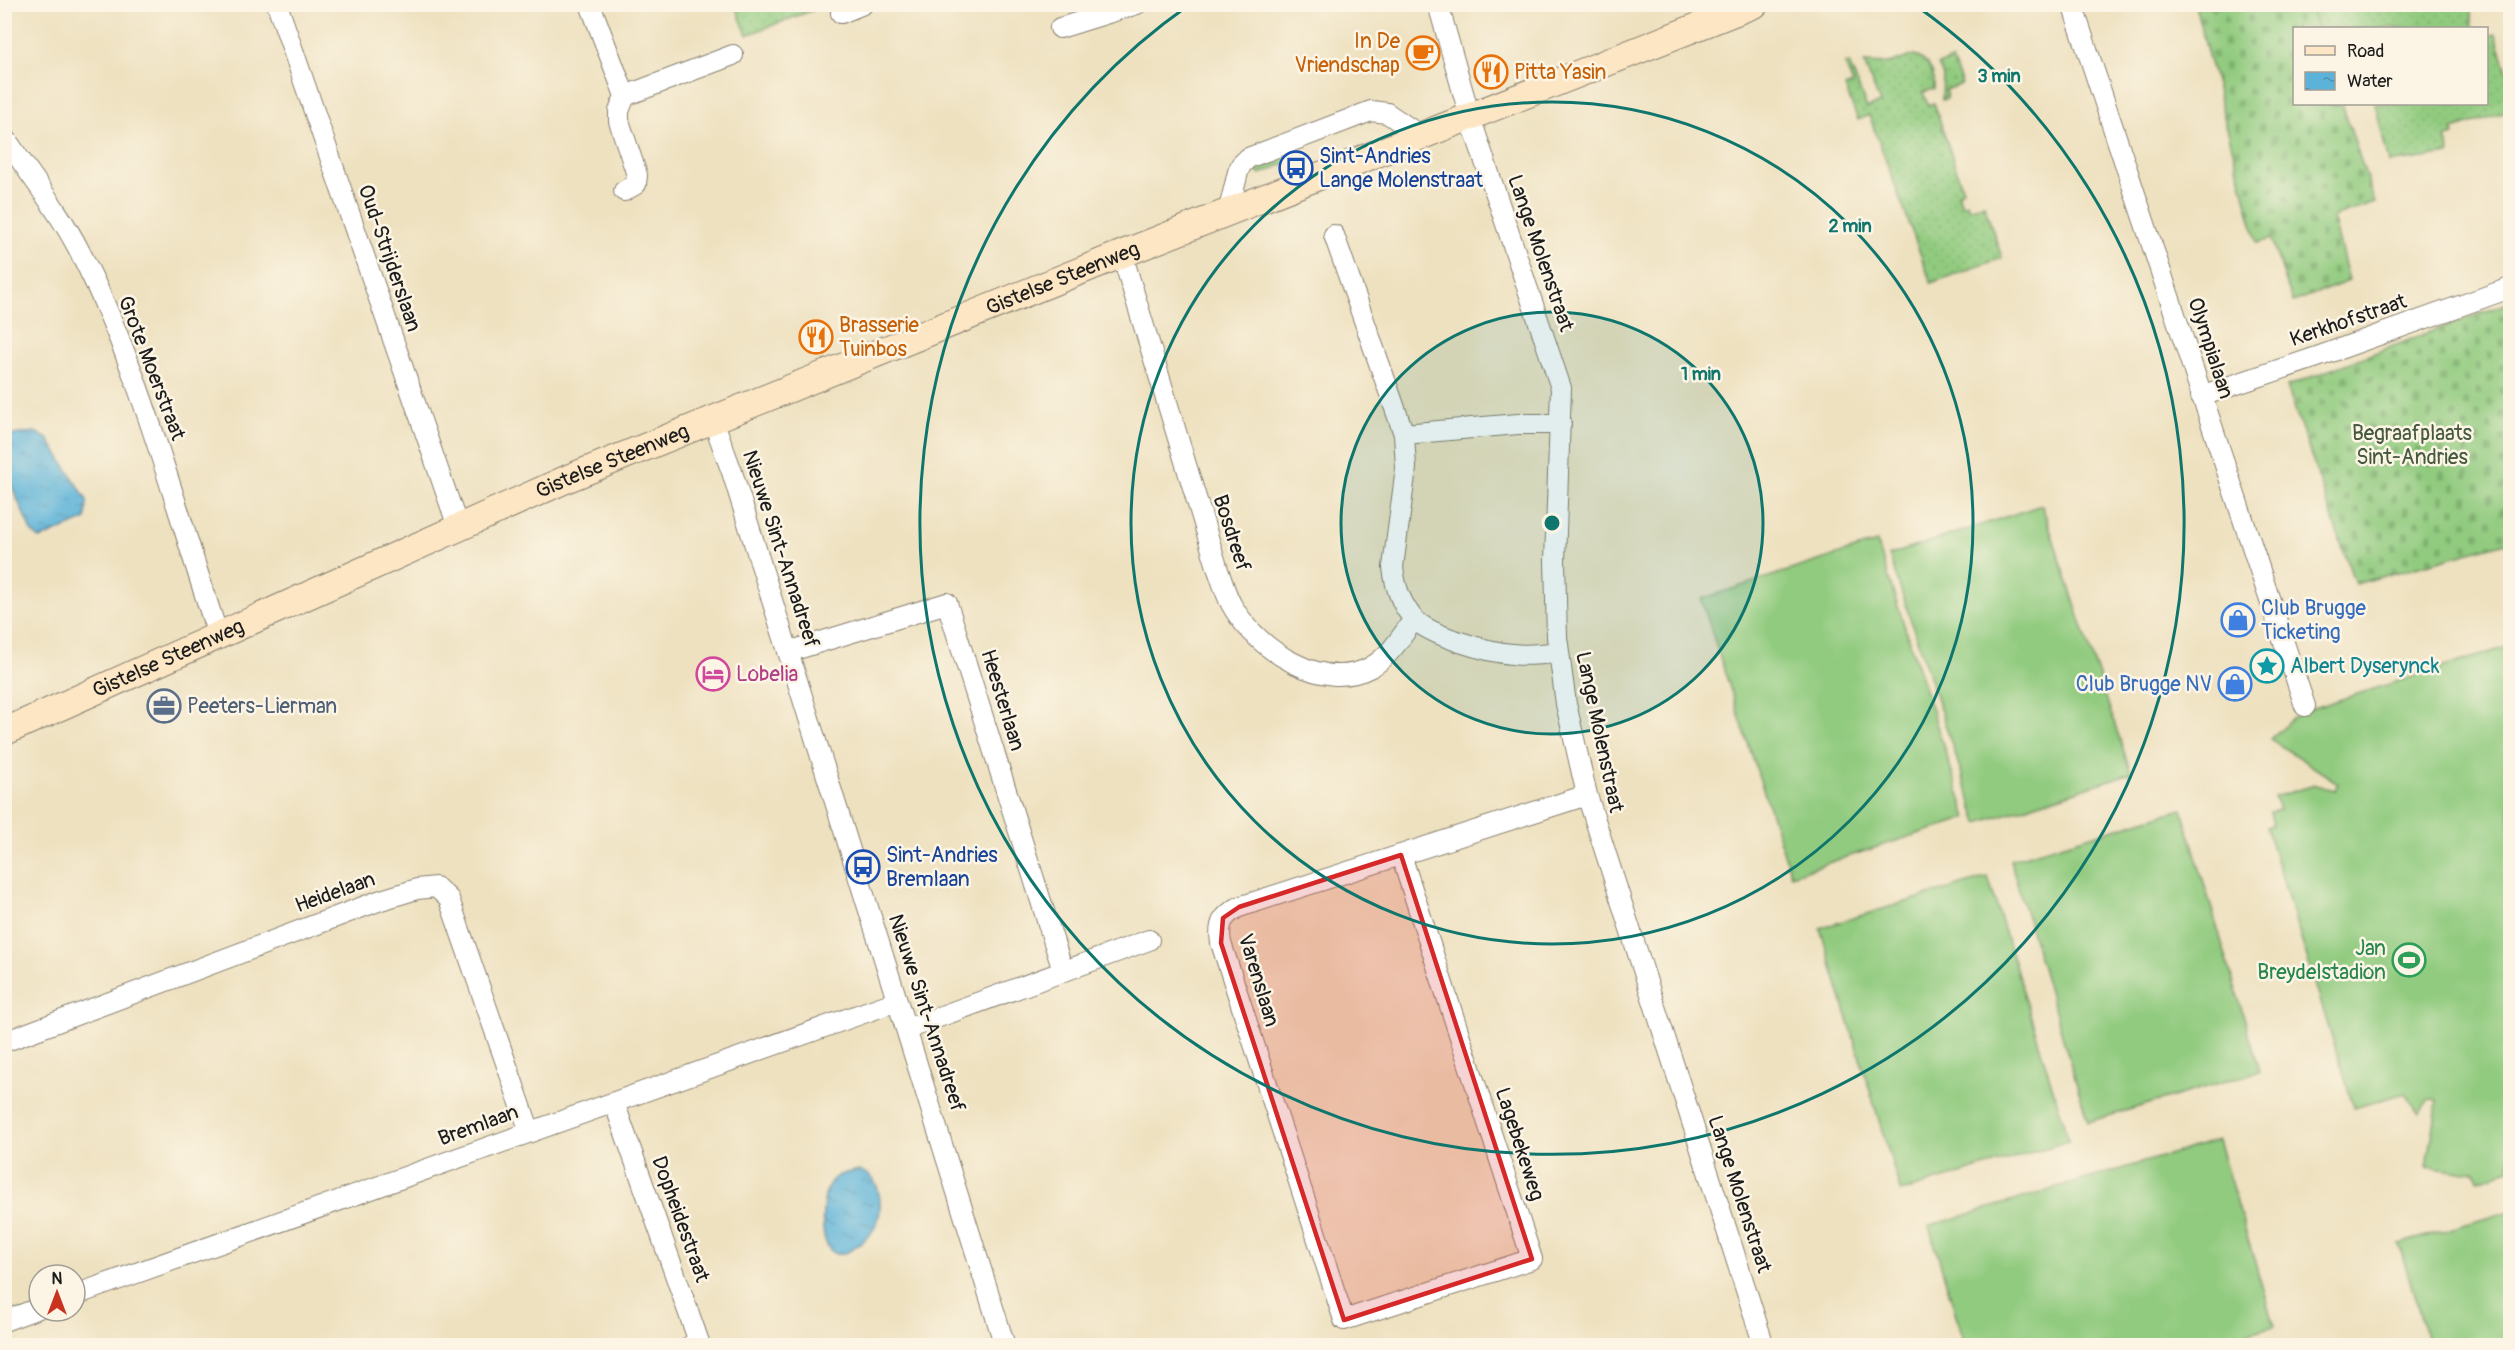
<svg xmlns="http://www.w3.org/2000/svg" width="2515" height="1350" font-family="Pangolin,sans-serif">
<defs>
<pattern id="grass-dots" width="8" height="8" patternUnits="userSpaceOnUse" patternTransform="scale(1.5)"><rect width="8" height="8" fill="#91cb7f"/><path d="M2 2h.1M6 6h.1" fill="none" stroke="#7cae6d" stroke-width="1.8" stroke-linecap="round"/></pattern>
<pattern id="cemetery-stones" width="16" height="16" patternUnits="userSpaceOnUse" patternTransform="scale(1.5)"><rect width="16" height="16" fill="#91cb7f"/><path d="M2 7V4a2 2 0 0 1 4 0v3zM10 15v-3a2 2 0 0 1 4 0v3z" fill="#7cae6d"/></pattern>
<pattern id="water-ripples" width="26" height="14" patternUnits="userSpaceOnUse" patternTransform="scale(1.5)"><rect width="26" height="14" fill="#5cb3d9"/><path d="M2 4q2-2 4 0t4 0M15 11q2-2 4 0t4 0" fill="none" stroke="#4b91af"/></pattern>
</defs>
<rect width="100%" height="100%" fill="#fcf5e5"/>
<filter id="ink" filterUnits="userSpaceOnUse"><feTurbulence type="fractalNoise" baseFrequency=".0167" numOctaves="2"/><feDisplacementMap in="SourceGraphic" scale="12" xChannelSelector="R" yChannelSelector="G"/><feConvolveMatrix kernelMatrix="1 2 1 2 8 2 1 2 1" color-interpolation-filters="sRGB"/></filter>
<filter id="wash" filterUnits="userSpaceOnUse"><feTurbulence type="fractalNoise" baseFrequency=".008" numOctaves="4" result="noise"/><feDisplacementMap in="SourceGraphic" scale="24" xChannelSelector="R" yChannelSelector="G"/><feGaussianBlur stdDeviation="1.35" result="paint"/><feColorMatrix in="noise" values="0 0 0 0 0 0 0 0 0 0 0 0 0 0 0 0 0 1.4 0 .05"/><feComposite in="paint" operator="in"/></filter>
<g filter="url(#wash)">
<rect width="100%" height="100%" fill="#eee1c0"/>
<!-- grass -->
<path fill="url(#grass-dots)" stroke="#56744e" stroke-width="1.5" d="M735,5H826L747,35Z
M2309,5H2470L2473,28H2317Z
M2496,34L2510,82V111L2453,129L2454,135L2445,138L2450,154L2389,163L2375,104H2486L2487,36Z
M1914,55C1929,62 1935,72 1934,89L1923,92L1928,105L1934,103L1963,190L1958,193L1962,205L1967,203L1969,209L1984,204L2002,258L1931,283L1869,115L1858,120L1845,87L1853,84L1845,64L1849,63L1867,108L1880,103L1864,63L1889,64Z
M1952,60L1962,84L1945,90L1947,98L1942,100L1943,76L1938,65Z
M1289,150L1293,160L1261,174L1254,171V165Z"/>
<!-- cemetery -->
<path fill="url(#cemetery-stones)" stroke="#56744e" stroke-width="1.5" d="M2195,5H2309L2317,28H2294V104H2342L2375,203L2333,217L2349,281L2293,302L2271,239L2257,243Z
M2510,302V541L2355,584L2287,386Z"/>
<!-- pitch -->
<path fill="#91cb7f" stroke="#56744e" stroke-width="1.5" d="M2042,505L2131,773L1978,823L1889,555Z
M1877,542L1967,818L1791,875L1701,599Z
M2510,646V1170L2478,1180L2475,1171L2460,1172L2427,1167L2438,1100L2429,1099L2419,1113L2405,1093L2354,1108L2266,827L2273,825L2270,812L2279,810L2274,797L2315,785L2335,790L2338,783L2270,739L2294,717L2307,710Z
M2182,809L2260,1071L2088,1122L2010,860Z
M1988,877L2069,1141L1901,1192L1820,928Z
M2218,1140L2274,1326L2208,1345H1965L1929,1226Z
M2510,1211V1345H2429L2399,1244Z"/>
<!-- water -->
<path fill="url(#water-ripples)" stroke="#3c687a" stroke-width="1.5" d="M35,432L48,439L87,500L86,519L40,539L31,531L5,470V436Z
M854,1171C880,1169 885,1206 876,1225C872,1234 863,1242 854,1248C849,1251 844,1255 837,1254C817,1250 821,1196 830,1183C835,1175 845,1173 854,1171Z"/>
</g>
<g filter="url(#ink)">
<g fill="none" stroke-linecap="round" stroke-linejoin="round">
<!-- minor casing -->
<g stroke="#857e6e" stroke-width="22">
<path id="minor" d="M277,4L458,527
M590,4L625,96L619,111V121L637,175L636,184L624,191
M1438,4L1470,117L1561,388L1555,561L1557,637L1566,704L1587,795L1764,1346
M2072,4L2305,706
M841,13L863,4
M1060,28L1137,4
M625,96L733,55
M4,136C29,174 58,209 79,250C141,370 175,507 218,635
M1228,213L1238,172L1241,165L1248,158L1371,111L1387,113L1421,136
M1334,235L1404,434L1406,468L1393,567C1395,586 1401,604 1413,618C1430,636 1488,652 1512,654C1528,656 1543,654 1558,652
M1122,254L1218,570C1223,583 1226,597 1234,609C1259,650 1323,693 1371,667C1390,656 1402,636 1414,619
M2201,396L2317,357L2510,288
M713,420L732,472L1005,1346
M1404,434L1518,424H1561
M788,652L947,603L1063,971
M1401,855L1532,1259L1344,1320L1221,943C1218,924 1222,916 1239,907L1587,795
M906,1029L1149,940
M4,1042L381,900L417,889L436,887L449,899L530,1132
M614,1102L699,1342L690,1346
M75,1295L897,1001
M4,1321L39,1308"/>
</g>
<!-- secondary casing -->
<g stroke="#857e6e" stroke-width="29">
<g id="secondary">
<path id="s1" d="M4,732L569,478L1122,254L1755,4"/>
</g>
</g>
<!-- minor -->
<use href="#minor" stroke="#fff" stroke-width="20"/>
<!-- secondary -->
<use href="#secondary" stroke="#fce6c4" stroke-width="27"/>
</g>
</g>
<!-- marked area -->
<path fill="#d62828" fill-opacity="0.2" stroke="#d62828" stroke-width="4.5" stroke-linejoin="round" d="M1401,855L1532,1259L1344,1320L1221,943L1223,918L1239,907Z"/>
<!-- distance rings -->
<circle cx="1552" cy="523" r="211" fill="#0f766e" fill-opacity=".12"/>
<g fill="none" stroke="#0f766e" stroke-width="3">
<circle cx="1552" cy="523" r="211"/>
<circle cx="1552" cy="523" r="421"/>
<path d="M1915 5A632 632 0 1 1 1189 5"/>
</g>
<!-- icons -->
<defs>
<g id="cafe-ring" transform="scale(1.725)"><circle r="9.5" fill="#fcf5e5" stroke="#e8710a" stroke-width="1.5"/><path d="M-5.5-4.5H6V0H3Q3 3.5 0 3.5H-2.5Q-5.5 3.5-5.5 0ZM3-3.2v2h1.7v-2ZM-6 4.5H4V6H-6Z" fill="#e8710a"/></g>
<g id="restaurant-ring" transform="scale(1.725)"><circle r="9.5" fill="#fcf5e5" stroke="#e8710a" stroke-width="1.5"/><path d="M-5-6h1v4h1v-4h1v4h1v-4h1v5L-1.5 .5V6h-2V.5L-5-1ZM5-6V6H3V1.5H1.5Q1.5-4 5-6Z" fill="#e8710a"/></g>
<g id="bus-ring" transform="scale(1.725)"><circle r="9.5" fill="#fcf5e5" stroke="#1a4fb4" stroke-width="1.5"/><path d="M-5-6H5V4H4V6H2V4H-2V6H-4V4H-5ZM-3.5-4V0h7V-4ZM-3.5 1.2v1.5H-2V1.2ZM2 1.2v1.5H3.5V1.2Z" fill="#1a4fb4"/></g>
<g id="shop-ring" transform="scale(1.725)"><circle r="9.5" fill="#fcf5e5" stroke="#3f7fe0" stroke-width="1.5"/><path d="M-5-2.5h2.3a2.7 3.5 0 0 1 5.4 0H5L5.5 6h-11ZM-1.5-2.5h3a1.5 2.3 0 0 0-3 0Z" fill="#3f7fe0"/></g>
<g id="sight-ring" transform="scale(1.725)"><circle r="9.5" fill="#fcf5e5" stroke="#0f9aa8" stroke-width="1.5"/><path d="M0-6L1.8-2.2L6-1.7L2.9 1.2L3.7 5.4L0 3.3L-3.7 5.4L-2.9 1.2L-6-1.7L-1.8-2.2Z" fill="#0f9aa8"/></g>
<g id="hotel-ring" transform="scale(1.725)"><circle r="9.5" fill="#fcf5e5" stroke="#d1479c" stroke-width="1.5"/><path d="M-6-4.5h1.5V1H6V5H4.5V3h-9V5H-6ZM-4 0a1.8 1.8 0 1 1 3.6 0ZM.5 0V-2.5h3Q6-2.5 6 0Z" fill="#d1479c"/></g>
<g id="office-ring" transform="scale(1.725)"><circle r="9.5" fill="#fcf5e5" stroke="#5c6f8a" stroke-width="1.5"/><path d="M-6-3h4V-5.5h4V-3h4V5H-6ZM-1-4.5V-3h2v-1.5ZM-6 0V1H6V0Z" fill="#5c6f8a"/></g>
<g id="stadium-ring" transform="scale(1.725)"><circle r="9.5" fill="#fcf5e5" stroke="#2e9e5b" stroke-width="1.5"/><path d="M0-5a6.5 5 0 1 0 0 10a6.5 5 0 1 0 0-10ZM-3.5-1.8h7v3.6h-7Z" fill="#2e9e5b"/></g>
</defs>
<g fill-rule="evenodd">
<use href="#cafe-ring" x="1423" y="53"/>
<use href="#restaurant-ring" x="1491" y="72"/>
<use href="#bus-ring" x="1296" y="168"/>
<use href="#restaurant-ring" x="816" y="337"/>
<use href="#shop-ring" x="2238" y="620"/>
<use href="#sight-ring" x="2267" y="666"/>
<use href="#hotel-ring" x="713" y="674"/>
<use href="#shop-ring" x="2235" y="684"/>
<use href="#office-ring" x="164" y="706"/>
<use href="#bus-ring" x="863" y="867"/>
<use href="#stadium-ring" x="2409" y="960"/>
</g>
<g text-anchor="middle" stroke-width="5" stroke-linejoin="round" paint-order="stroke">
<!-- food labels -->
<g font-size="21" fill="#c56008" stroke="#fcf5e5" text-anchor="start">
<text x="1400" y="48" text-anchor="end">In De<tspan x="1400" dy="24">Vriendschap</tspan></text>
<text x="1514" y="79">Pitta Yasin</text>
<text x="839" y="332">Brasserie<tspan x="839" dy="24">Tuinbos</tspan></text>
</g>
<!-- transit labels -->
<g font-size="21" fill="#164399" stroke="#fcf5e5" text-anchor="start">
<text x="1319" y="163">Sint-Andries<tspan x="1319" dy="24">Lange Molenstraat</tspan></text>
<text x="886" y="862">Sint-Andries<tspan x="886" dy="24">Bremlaan</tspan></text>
</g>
<!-- street labels -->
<g font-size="21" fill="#1c1c1c" stroke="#fcf5e5">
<text transform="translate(1541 253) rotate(71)" y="7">Lange Molenstraat</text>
<text transform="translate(390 258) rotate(71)" y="7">Oud-Strijderslaan</text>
<text dy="7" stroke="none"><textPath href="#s1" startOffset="1152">Gistelse Steenweg</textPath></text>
<text transform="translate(2348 320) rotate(-19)" y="7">Kerkhofstraat</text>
<text transform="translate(2211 348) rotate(72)" y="7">Olympialaan</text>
<text transform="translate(152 368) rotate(69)" y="7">Grote Moerstraat</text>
<text dy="7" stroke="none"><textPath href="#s1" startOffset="666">Gistelse Steenweg</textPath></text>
<text transform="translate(1232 533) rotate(72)" y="7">Bosdreef</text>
<text transform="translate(781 549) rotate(72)" y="7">Nieuwe Sint-Annadreef</text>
<text dy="7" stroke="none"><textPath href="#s1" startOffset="180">Gistelse Steenweg</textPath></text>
<text transform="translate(1003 700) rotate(73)" y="7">Heesterlaan</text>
<text transform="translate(1600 732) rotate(78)" y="7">Lange Molenstraat</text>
<text transform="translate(335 892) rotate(-20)" y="7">Heidelaan</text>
<text transform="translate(1259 980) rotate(73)" y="7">Varenslaan</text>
<text transform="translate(927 1013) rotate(72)" y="7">Nieuwe Sint-Annadreef</text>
<text transform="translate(478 1125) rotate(-20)" y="7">Bremlaan</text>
<text transform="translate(1520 1144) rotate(72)" y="7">Lagebekeweg</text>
<text transform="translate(1740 1194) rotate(72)" y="7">Lange Molenstraat</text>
<text transform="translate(681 1219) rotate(70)" y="7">Dopheidestraat</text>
</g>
<!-- park labels -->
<g font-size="21" fill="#45593f" stroke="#fcf5e5">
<text x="2412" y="440">Begraafplaats<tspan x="2412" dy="24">Sint-Andries</tspan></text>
</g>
<!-- shop labels -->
<g font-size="21" fill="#366cbe" stroke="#fcf5e5" text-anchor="start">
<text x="2261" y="615">Club Brugge<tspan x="2261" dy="24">Ticketing</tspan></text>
<text x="2212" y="691" text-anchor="end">Club Brugge NV</text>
</g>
<!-- culture labels -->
<g font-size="21" fill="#0d838f" stroke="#fcf5e5" text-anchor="start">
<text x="2290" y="673">Albert Dyserynck</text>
</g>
<!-- hotel labels -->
<g font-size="21" fill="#b23c85" stroke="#fcf5e5" text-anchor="start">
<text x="736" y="681">Lobelia</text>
</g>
<!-- service labels -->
<g font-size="21" fill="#4e5e75" stroke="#fcf5e5" text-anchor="start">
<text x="187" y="713">Peeters-Lierman</text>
</g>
<!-- leisure labels -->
<g font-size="21" fill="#27864d" stroke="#fcf5e5" text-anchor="end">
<text x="2386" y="955">Jan<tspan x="2386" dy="24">Breydelstadion</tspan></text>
</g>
</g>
<circle cx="1552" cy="523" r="9" fill="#0f766e" stroke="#fcf5e5" stroke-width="3"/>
<g font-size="18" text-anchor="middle" font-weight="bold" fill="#0f766e" stroke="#fcf5e5" stroke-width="5" stroke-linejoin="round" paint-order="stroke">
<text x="1999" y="82">3 min</text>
<text x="1850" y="232">2 min</text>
<text x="1701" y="380">1 min</text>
</g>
<!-- margin -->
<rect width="2515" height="1350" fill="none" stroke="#fcf5e5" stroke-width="24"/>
<!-- legend -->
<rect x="2293" y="27" width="195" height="78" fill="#fcf5e5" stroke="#a29e95" stroke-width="1.5"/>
<rect x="2305" y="46" width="30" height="9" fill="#fce6c4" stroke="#a29e95" stroke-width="1.5"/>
<text x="2347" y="57" font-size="18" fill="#1c1c1c">Road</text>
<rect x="2305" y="72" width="30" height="18" fill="url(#water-ripples)" stroke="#a29e95" stroke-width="1.5"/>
<text x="2347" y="87" font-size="18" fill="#1c1c1c">Water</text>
<!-- north arrow -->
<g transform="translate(57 1293)"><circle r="28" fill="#fcf5e5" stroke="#a29e95" stroke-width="1.5"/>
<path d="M0-4.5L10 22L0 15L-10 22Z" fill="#c8321e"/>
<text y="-9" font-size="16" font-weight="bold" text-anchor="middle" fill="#1c1c1c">N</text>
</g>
</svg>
